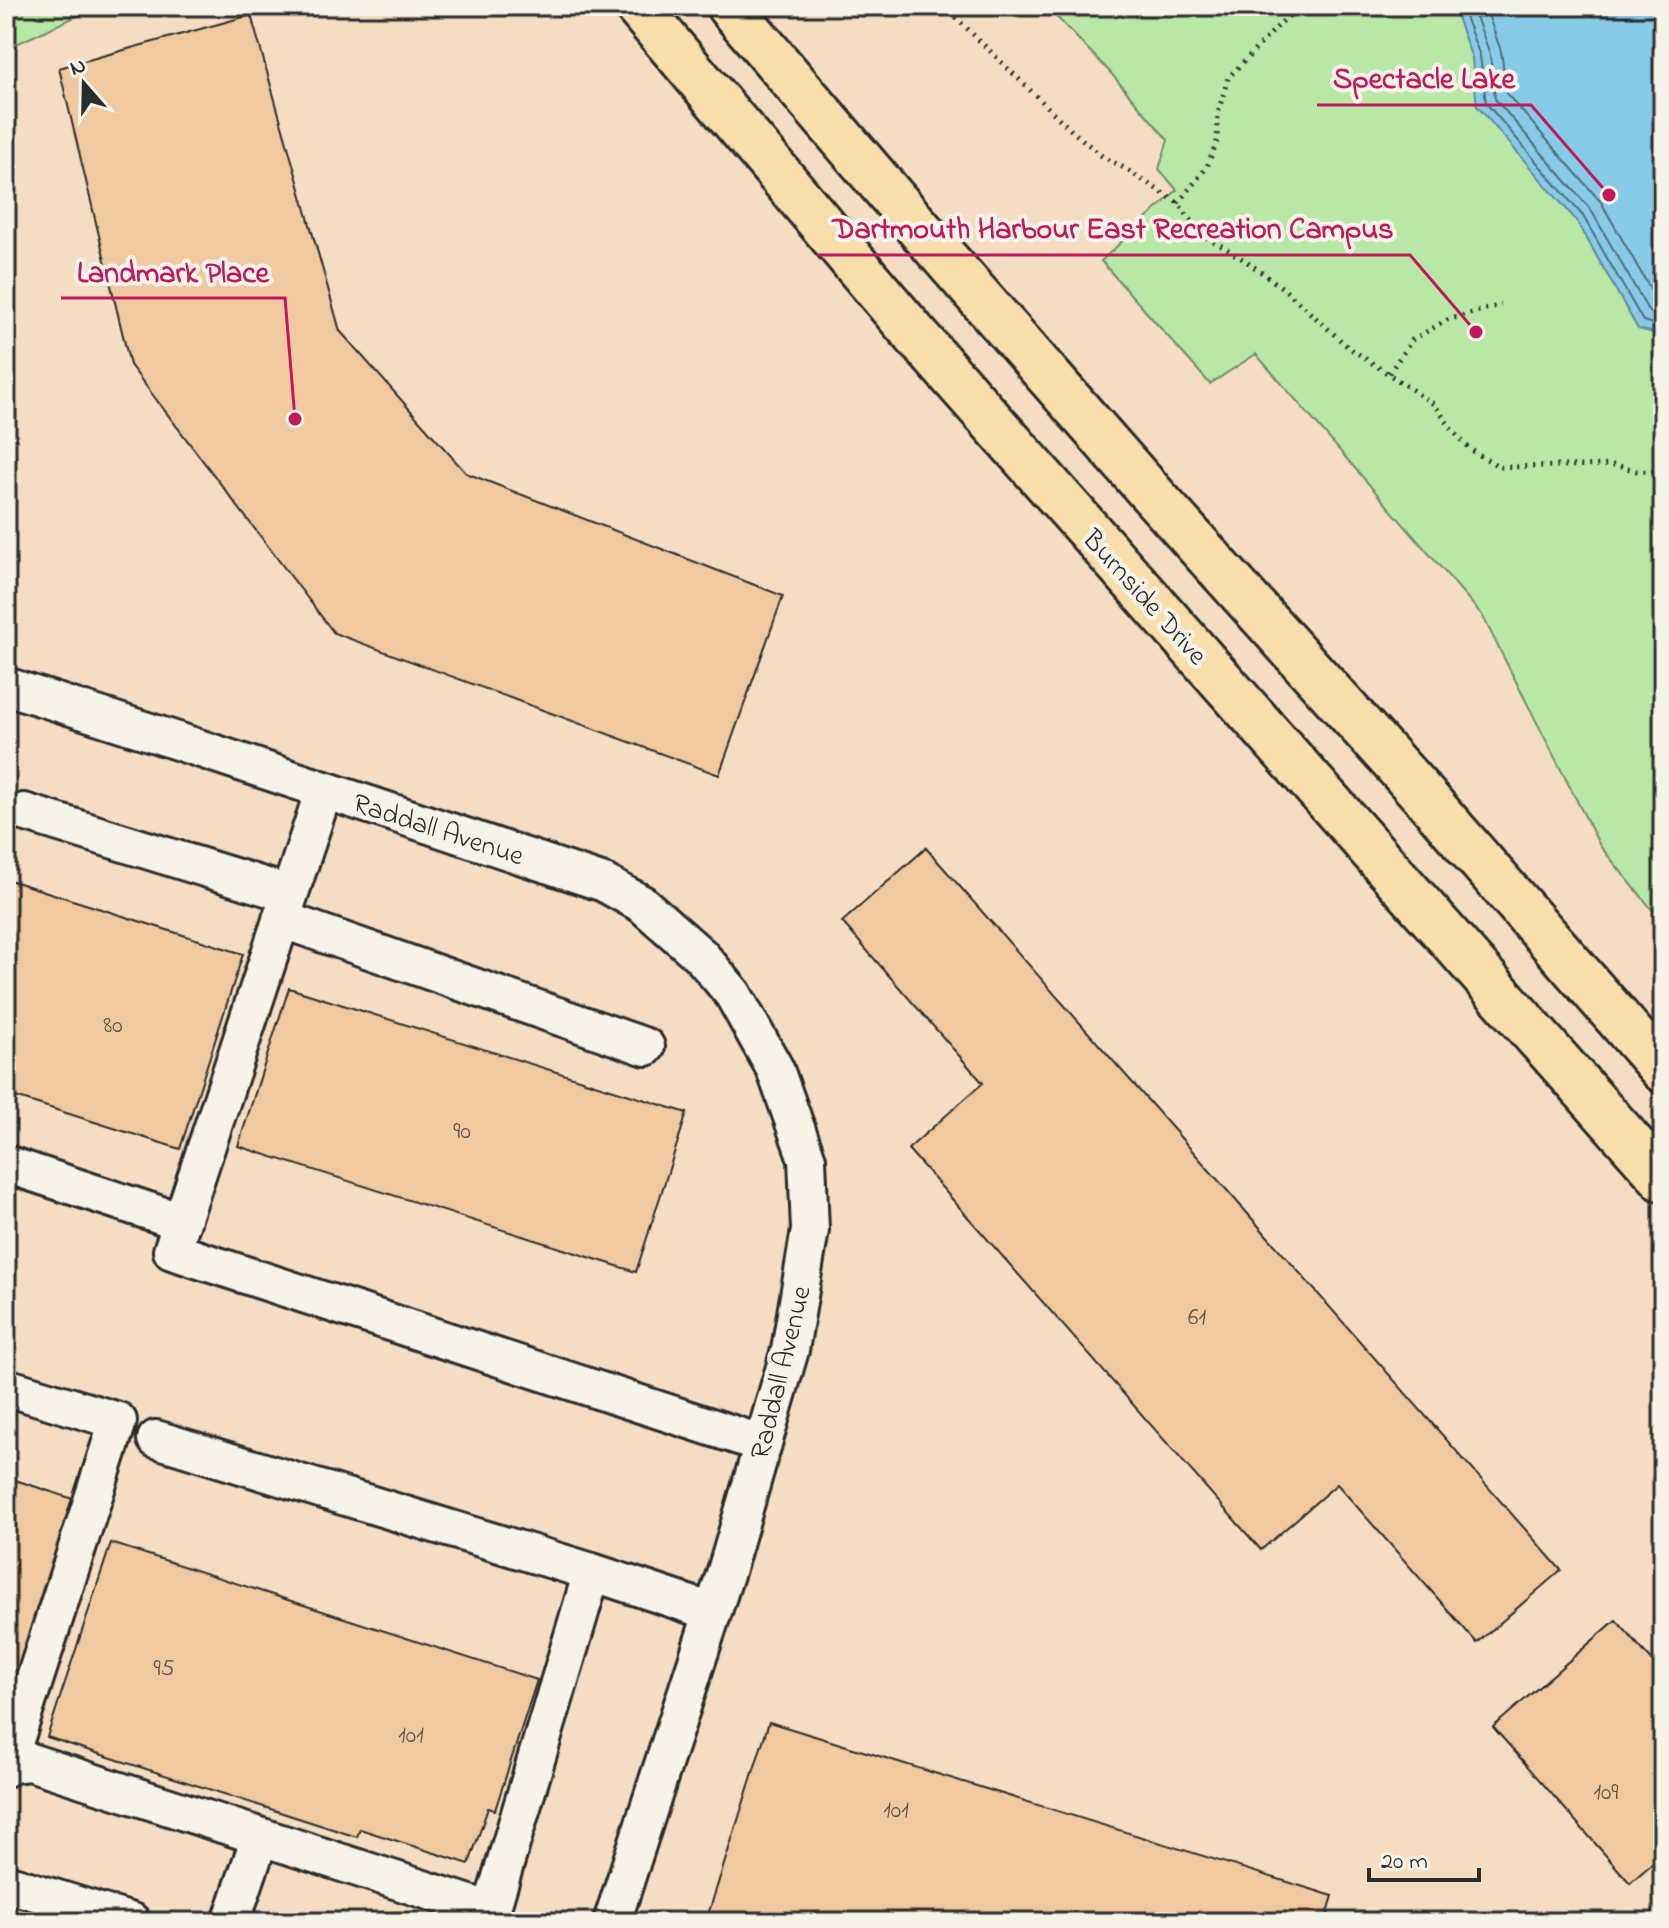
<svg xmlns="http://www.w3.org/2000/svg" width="1669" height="1928" font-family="'Indie Flower',sans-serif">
<rect width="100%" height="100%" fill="#f5e6d2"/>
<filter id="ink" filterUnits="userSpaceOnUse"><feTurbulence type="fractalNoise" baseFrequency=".0125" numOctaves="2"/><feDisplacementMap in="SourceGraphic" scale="16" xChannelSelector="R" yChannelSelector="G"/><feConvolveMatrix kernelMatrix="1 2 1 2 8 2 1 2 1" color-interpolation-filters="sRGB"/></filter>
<g filter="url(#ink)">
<!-- built -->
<path fill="#f4ddc3" d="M98,6H1046L1109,71L1195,172L1101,261L1256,354L1482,615L1600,846L1663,923V1922H6V49Z"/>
<!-- green -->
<path fill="#b8e7a6" stroke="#728968" stroke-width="2" d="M6,6H98L6,49Z
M1046,6H1453L1472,58L1478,106L1577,221L1638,329L1663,335V923L1600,846L1482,615L1256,354L1210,384L1101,261L1177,190L1159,169L1168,140L1109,71Z"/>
<!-- water -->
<path fill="#88cbe9" stroke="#638b9d" stroke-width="2" d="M1453,6H1663V335L1638,329L1577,221L1477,106L1472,58Z"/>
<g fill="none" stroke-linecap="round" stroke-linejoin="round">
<!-- shore -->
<path stroke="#506b77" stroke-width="2" d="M1461,6L1480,56L1486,103L1583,216L1643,321L1663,327
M1472,6L1490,54L1495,99L1591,210L1649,312L1663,316
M1485,6L1501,51L1507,94L1601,202L1657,301L1663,304"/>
</g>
<!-- building -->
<path fill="#f1c9a0" stroke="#2b2b2b" stroke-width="2" d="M251,15L340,331L466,473L783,596L719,775L334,633L130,365L59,68Z
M926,848L1561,1570L1477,1643L1337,1484L1261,1550L908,1149L983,1083L842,922Z
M6,879L243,954L180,1149L6,1094Z
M289,988L687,1113L636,1272L238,1146Z
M6,1477L73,1499L7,1702H6Z
M111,1543L537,1680L495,1810L488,1808L469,1864L360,1829L357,1837L47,1737Z
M1616,1620L1663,1673V1854L1630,1883L1493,1727Z
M769,1722L1333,1896L1325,1922H719L707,1918Z"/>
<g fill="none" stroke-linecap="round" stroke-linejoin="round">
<!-- minor casing -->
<g stroke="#2b2b2b" stroke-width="42">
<path id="minor" d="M6,686L150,732L604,883L642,904L701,956L733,994L775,1069L807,1159L810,1230L790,1350L727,1568L612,1922
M324,790L172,1251L763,1444
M24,812L289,894
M281,919L646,1047
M6,1164L182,1222
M6,1387L118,1421L6,1768
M156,1439L592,1572L712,1612
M6,1765L30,1762L491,1911L592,1572
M6,1883L132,1922
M231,1922L260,1837"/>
</g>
<!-- major casing -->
<g stroke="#2b2b2b" stroke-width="50">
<path id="major" d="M637,6L912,331L1663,1179
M729,6L923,233L1151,493L1425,797L1663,1070"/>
</g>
<!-- path -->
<path stroke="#2b2b2b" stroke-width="5" stroke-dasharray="2 6" stroke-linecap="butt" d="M944,6L1072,131L1102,156L1124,168L1178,203L1202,234L1246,261L1284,289L1348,347L1435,405L1452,430L1471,450L1500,467L1616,465L1637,471L1663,472
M1178,203L1207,167L1217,141L1218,113L1228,78L1281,23L1300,6
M1389,373L1412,340L1447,320L1501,305"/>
<!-- minor -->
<use href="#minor" stroke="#f7f3e8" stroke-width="36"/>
<!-- major -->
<use href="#major" stroke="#f8deab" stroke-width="44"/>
</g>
</g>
<g text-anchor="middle" stroke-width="8" stroke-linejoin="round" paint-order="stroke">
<!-- number labels -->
<g font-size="24" fill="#5c5248">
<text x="113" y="1032">80</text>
<text x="462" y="1138">90</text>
<text x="1197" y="1324">61</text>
<text x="164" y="1675">95</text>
<text x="411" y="1742">101</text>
<text x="1606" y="1799">109</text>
<text x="896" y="1817">101</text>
</g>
<!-- street labels -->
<g font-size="28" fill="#2b2b2b" stroke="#f7f3e8">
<text transform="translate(1146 596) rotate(48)" y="10">Burnside Drive</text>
<text transform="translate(439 828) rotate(18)" y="10">Raddall Avenue</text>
<text transform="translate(779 1372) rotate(-76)" y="10">Raddall Avenue</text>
</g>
</g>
<!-- callouts -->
<path fill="none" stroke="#c2185b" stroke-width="3" d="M1609 195L1531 105H1317M1476 332L1410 255H817M295 419L285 298H61"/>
<g fill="#c2185b" stroke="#f7f3e8" stroke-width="3">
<circle cx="1609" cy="195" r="8"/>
<circle cx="1476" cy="332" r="8"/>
<circle cx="295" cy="419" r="8"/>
</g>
<g font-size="30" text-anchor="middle" font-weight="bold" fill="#c2185b" stroke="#f7f3e8" stroke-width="8" stroke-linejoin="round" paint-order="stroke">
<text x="1424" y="88">Spectacle Lake</text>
<text x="1113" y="238">Dartmouth Harbour East Recreation Campus</text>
<text x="173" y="282">Landmark Place</text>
</g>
<!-- margin -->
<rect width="1669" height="1928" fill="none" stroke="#f7f3e8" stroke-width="32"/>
<rect x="16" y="16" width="1637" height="1896" fill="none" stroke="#2b2b2b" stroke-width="3" filter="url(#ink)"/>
<!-- north arrow -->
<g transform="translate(84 84) rotate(340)" stroke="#f7f3e8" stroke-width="6" paint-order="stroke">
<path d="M0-6L14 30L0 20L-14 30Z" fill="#2b2b2b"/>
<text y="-12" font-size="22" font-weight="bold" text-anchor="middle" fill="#2b2b2b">N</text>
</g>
<!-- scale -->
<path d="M1369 1868v12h110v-12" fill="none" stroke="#2b2b2b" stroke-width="4"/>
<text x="1381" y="1868" font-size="24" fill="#2b2b2b" stroke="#f7f3e8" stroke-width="6" paint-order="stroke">20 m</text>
</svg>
